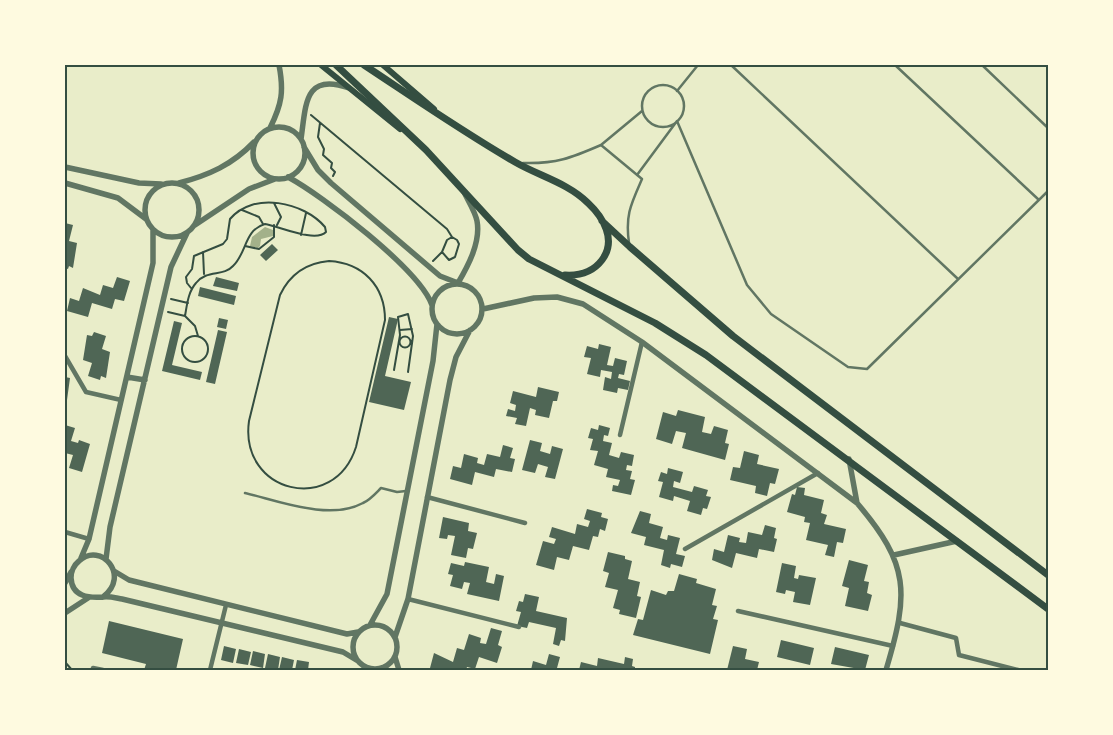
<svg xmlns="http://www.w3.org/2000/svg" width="1113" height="735" font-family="'Fira Sans',sans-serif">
<rect width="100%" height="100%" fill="#e9edc9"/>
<!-- water -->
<path fill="#a3b18a" d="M265,227L273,230V236L261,239L260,246L258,248L250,246L252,237Z"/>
<!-- building -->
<path fill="#4f6655" d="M65,223L73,225L69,241L77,243L73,268L69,266L68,269L65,268Z
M272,244L278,250L266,261L260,255Z
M117,277L130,281L124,301L115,299L112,309L92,303L88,317L67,311L70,298L79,301L83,288L100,295L103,285L113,288Z
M216,277L239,283L237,291L213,286Z
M200,287L236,296L234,305L198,296Z
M389,317L398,319L385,376L411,382L404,410L369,402Z
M219,318L228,320L226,329L217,327Z
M174,321L182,323L172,365L202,372L200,380L162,371Z
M218,330L227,332L215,384L206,382Z
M94,332L106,336L102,349L110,352L106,378L101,376L100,380L88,376L92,363L83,360L87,335L92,336Z
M599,344L611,347L607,365L613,366L615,358L627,361L624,375L619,374L618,378L630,381L628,390L618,388L617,393L603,390L605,377L611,379L612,372L601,370L600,377L587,374L591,358L584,357L587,346L598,349Z
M65,377L70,378L67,400L65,399Z
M538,387L559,392L557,401H553L549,418L535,415L536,410L530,408L526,426L515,424L517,418L506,416L508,409L515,411L516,405L510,403L513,391L536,397Z
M678,410L705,417L702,432L711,434L714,426L728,430L725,443L729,444L725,460L682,448L686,433L676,431L672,444L656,439L663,412L676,416Z
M65,425L75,428L71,441L78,443L79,440L90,444L82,472L69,468L73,455L65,453Z
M599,425L610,428L608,436L604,435L603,441L612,443L609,455L619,458L621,452L634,455L632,466L627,465L626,470L632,471L630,479L635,480L631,495L612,491L613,485L618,486L620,480L606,477L608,469L594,465L598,451L590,450L593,439L588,438L591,428L598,430Z
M530,440L542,443L540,451L550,454L552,446L563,449L555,479L545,477L548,467L538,464L535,473L522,470Z
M503,445L513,448L510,458L515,459L512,472L496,469L494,477L475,472L472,485L450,479L453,466L461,468L464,454L478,458L477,463L484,465L487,454L500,457Z
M744,451L759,455L757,464L779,469L775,484L770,483L767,496L755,493L756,486L730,480L733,467L740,468Z
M668,468L683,472L680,483L674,481L673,487L692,492L694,486L708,490L706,496L711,497L707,509L703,508L701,515L687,511L690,501L674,496L673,501L659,497L663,482L658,481L661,472L667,474Z
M797,487L805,488L804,495L824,500L821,513L827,515L824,524L846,529L843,543L837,542L834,557L825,555L828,545L806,540L810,523L804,522L805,517L787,512L792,494L795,495Z
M587,509L602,513L601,517L608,519L605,531L600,529L598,537L593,536L589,550L573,546L569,560L557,557L554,570L536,565L543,541L554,544L556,539L549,537L552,527L575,534L577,524L588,527L590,521L584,519Z
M640,511L651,514L649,523L663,527L660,538L667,540L668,535L680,538L676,554L685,556L682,567L671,564L670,568L661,565L664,550L644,545L646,537L631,533Z
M443,517L469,523L468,531L477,533L473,549L468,548L466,558L451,555L455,536L448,535L447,539L439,538Z
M765,525L776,528L774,538L777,539L774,552L759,549L757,558L736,553L732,568L712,560L714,549L724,552L728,535L740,538L739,542L746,543L748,532L762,535Z
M608,552L625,556V559L632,561L628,579L640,582L637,596L641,597L636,618L619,614L620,610L613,608L618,590L605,587L609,573L603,571Z
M849,560L868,565L864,581L869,582L867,593L872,595L868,611L845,606L849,588L842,586Z
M465,562L489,567L486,582L494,584L496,574L504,576L499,601L467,594L470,583L464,582L462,589L450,586L453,575L448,574L451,563L464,566Z
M782,563L796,566L794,578L798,579L799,575L816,578L810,605L793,602L795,592L786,590L785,594L776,592Z
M679,574L697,579L696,583L716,589L712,605L717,606L713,619L718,620L710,654L633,635L638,619L643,620L651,590L666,595L668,591H674Z
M525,594L539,597L536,611L567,618L565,641L561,640L559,646L553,644L556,628L529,622L527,628L517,626L521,612L516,611L519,601L523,602Z
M109,621L183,639L176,670H144L146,664L102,653Z
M491,628L502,631L498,645L502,647L497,663L479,657L475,669L467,667L466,670H433L430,668L434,653L453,662L457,648L464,650L469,634L481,638L480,643L486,644Z
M781,640L814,648L810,665L777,657Z
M224,646L236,649L233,663L221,660Z
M733,646L747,649L745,659L759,662L757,670H727Z
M835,647L869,655L865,670L831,664Z
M239,649L251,652L248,665L236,663Z
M253,651L265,654L263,668L250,665Z
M268,654L280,657L278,670L265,668Z
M549,654L560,657L557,668L560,670H531L533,661L546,665Z
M282,657L294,660L292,670H279Z
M625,657L633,659L632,666L635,667V670H579L581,662L597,666L598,658L624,664Z
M297,660L309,662L308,670H295Z"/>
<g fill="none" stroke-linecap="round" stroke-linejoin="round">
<!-- path -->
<path stroke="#344e41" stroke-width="2" d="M311,115L447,229L452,237
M320,123L318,137L324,149L323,155L332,163L331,168L335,172L333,176
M274,203L281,217L277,225
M242,210L259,217L263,224
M301,235L306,213
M452,237L457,240L459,244L455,257L449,260L442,252L447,240Z
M245,246L259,249L274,237V225
M203,252L204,274
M329,261C363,263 385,286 385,320L356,447C334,516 239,493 249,421L280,295C290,274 306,263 329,261Z
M433,261L442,252
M191,288L187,283L186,277L192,269L194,256L223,244L227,239L230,219C253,191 304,202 325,227L326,232C315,243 279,226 265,224C244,230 247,253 233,266C223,277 207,269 196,283C188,292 187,305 185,316L195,326L198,336
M171,299L188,303
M168,312L185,316
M400,330L412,329
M182 349a13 13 0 1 1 26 0a13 13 0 1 1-26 0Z
M399.5 342a5.5 5.5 0 1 1 11 0a5.5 5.5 0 1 1-11 0Z
M394,370L400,335L398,317L408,314L413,336L408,372
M65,662L72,670"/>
<!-- service -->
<path stroke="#617663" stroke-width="2.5" d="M731,65L958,279
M895,65L1039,200
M982,65L1048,128
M642 106a21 21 0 1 1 42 0a21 21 0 1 1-42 0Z
M677,91L698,65
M601,145L642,111
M523,163C556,164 571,158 601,145L642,179C631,204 625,215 629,243
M637,175L677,121L747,285L771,314L848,367L867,369L1048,191
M245,493C279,501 330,521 363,503C370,500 376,493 381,488L397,492L406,491"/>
<!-- minor -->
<path stroke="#617663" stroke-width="4.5" d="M65,356L86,392L121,400
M620,435L642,342
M427,497L525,523
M65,532L89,539
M685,549L818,473
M408,599L519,627
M738,611L893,646
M900,623L956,638L959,655L1018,670
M93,668L103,670
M210,670L226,605"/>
<!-- tertiary -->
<path stroke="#617663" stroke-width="5.5" d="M253 153a26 26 0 1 1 52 0a26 26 0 1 1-52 0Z
M270,128C282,104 284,91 279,65
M301,139C306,105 304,72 349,88
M304,147L318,170L331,183L440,276L458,283C468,266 481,242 477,221C475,211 468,201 464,192
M65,167L139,183L161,184
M288,177C323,196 419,269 432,305
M145 210a27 27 0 1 1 54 0a27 27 0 1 1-54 0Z
M65,183L118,198L146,219
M179,183C209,175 232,165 254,142
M195,225L249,189L275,179
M432 309a25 25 0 1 1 50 0a25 25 0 1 1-50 0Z
M483,309L534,298L557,297L583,304L642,342L857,503C910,565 909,593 886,670
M127,377L145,380
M849,459L857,503
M894,555L957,541
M81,558L89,539L153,263V230
M106,559L110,527L171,267L187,233
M114,571L129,580L347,634L358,632
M65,583L71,572
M103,597C131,576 101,541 79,561C74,565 71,572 71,578C72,597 89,598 103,597C109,596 116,598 122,599L343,652L358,661
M65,613L88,598
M353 647a22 22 0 1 1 44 0a22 22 0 1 1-44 0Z
M370,625L387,594L433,361L437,324
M395,637L408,599L450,380L456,357L470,330
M395,657L399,670"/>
<!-- secondary -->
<path stroke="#344e41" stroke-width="6" d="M321,65L400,129
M383,65L434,109"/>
<!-- primary -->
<path stroke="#344e41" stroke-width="7" d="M336,65L426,150L518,250L529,259L655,323L706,355L1048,609
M364,65C414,98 463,132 515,162C539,176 568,183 588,203C603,217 617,240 602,260C593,272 581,276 565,275
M602,221L630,247L733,336L1048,575"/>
</g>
<!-- border -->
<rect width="1113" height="735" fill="none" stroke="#fefae0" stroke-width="132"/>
<rect x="66" y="66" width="981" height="603" fill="none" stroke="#344e41" stroke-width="2"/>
</svg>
